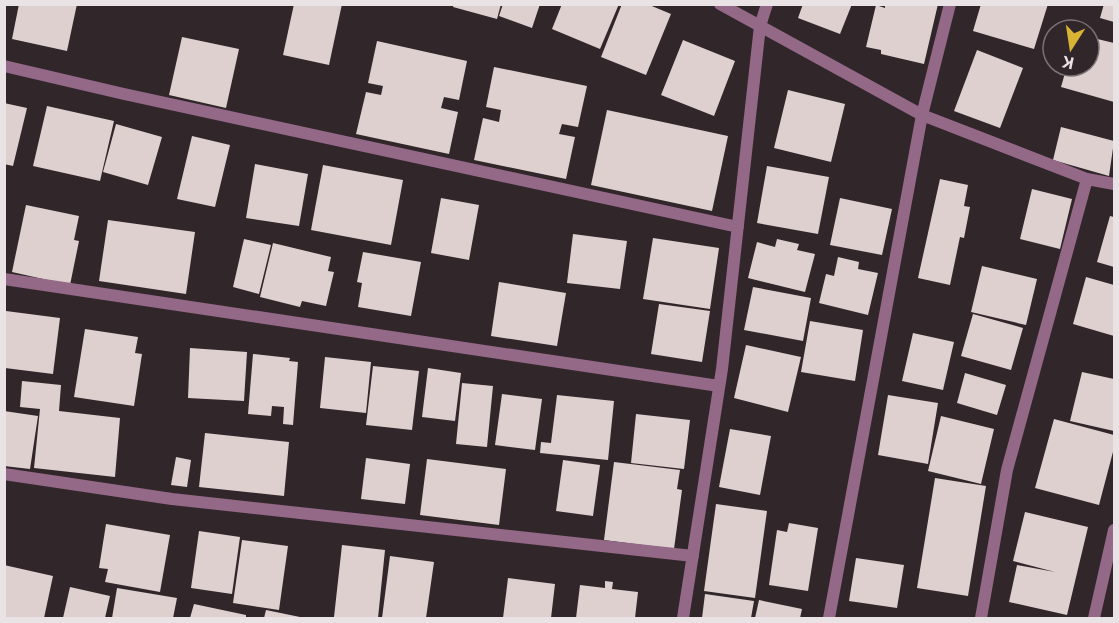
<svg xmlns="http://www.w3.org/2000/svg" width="1119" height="623" font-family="Inter,sans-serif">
<rect width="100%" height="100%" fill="#31262a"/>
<!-- building -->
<path fill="#dfd0d0" d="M19,4H77L67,51L12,39Z
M294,4H342L329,65L283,55Z
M454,4H501L497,19L453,7Z
M503,4H540L532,28L499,16Z
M562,4H619L600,49L552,29Z
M622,4H647L671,14L646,75L601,57Z
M803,4H852L840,34L798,18Z
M885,4H938L924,64L881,54V50L866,47L876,5L885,8Z
M981,4H1048L1034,49L973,31Z
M1104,4H1114V22L1100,18Z
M182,37L239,49L226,108L169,95Z
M1089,37L1114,43V102L1061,87L1067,66H1089Z
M683,40L735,61L714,116L661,95Z
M377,41L467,61L459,100L444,97L441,108L458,112L449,154L356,134L366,92L381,95L383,86L368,83Z
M977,50L1023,68L1000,128L954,111Z
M494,67L587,86L578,127L562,124L559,134L575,137L566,179L474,160L483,118L499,122L501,110L486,107Z
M788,90L845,104L831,162L774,148Z
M4,103L27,108L13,166L4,164Z
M47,106L114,121L100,181L33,166Z
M607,110L728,136L712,211L591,185Z
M116,124L162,137L148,185L103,172Z
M1061,127L1114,141L1109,176L1053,160Z
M192,136L230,145L215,207L177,199Z
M255,164L308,174L299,226L246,218Z
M323,165L403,180L391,245L311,230Z
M767,166L829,177L818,234L757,223Z
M940,179L968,185L964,206L970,207L964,238L960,237L950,285L918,278Z
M1032,189L1072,199L1060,249L1020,239Z
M441,198L479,205L469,260L431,253Z
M840,198L892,209L882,255L830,245Z
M26,205L79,216L74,240L79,241L70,285L12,272Z
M1110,216L1114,217V267L1097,262Z
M108,220L195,232L186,294L99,281Z
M573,234L627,241L620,289L567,283Z
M653,238L719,248L710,309L643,299Z
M244,239L271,245L259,294L233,287Z
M777,239L799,244L797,250L815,254L805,292L748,278L757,242L775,247Z
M273,243L331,257L328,271L334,272L326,306L302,301L300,307L260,297Z
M363,252L421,262L411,316L358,307L362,283L357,282Z
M838,257L859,262L858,269L878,273L868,315L819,303L826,274L834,276Z
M982,266L1037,279L1026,325L971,312Z
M1086,277L1114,285V336L1073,324Z
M499,282L566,293L557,346L491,336Z
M753,287L811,298L803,341L744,330Z
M659,304L710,311L702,362L651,354Z
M6,311L60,318L53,374L5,368Z
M973,314L1023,328L1011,370L961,356Z
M810,321L863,330L855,381L801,372Z
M85,329L138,337L135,353L142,354L134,406L74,397Z
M913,333L954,342L943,390L902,381Z
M746,345L801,357L788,412L734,398Z
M190,348L247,352L244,401L188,398Z
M253,354L290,358L289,361L298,362L293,425L283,424L284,407L272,406L271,416L248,414Z
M325,357L371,362L366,413L320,408Z
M373,366L419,371L412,430L366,425Z
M428,368L461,373L455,421L422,417Z
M1082,372L1114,379V431L1070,421Z
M965,373L1006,385L997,415L957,403Z
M22,381L61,385L59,411L120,418L115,477L34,468L40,409L20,407Z
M462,383L493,386L487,447L456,444Z
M502,394L542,399L535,450L495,445Z
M557,395L614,401L608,460L540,453L541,442L551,443Z
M888,395L938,403L928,464L878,455Z
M4,411L38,416L30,469L4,466Z
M636,414L690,420L684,469L631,463Z
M941,416L994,429L981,484L928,471Z
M1054,419L1114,435V448L1099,505L1035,488Z
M730,429L771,436L760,495L719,487Z
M205,433L289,442L284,496L199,487Z
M176,457L191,460L187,487L171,485Z
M366,458L410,464L405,504L361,499Z
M427,459L506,469L499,525L420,515Z
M563,460L600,465L593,516L556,511Z
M614,462L680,470L677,489L682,490L674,549L604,540Z
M935,478L986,486L968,596L917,588Z
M716,504L767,511L755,598L704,591Z
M1025,512L1088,527L1067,615L1009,602L1017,565L1055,572L1013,561Z
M789,523L818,528L808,591L769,585L777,530L787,532Z
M106,524L170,535L160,592L105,582L108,569L99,568Z
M199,531L240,537L232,594L191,588Z
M242,540L288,546L279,610L233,603Z
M342,545L385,550L378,618L334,617Z
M390,556L434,562L426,618H382Z
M856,558L904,565L897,608L849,601Z
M4,565L53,576L44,618H4Z
M508,578L555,584L551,618H503Z
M605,581L613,582L612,589L638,592L635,618H576L580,585L605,588Z
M70,587L110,596L105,618H63Z
M117,588L177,598L173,618H112Z
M705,594L754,601L751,618H702Z
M759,600L802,609L800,618H755Z
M194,604L246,615V618H190Z
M266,610L300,617V618H264Z"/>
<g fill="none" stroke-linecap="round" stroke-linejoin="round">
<!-- minor -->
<path stroke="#946887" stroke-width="12" d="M720,4L922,115L1087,179L1114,184
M4,66L124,94L738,227
M4,279L719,386
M4,474L172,499L693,556
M683,618L722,369L760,26L767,4
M829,618L922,115L950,4
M981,618L1007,470L1087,179
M1094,618L1114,530"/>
</g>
<!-- border -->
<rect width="1119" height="623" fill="none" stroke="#eae3e5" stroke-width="12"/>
<!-- north arrow -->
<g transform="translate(1071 48) rotate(192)"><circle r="28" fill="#31262a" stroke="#7b7275" stroke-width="1.5"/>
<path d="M0-4.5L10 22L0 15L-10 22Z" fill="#d8b434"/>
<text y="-9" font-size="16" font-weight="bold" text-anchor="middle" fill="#eae3e5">K</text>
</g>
</svg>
